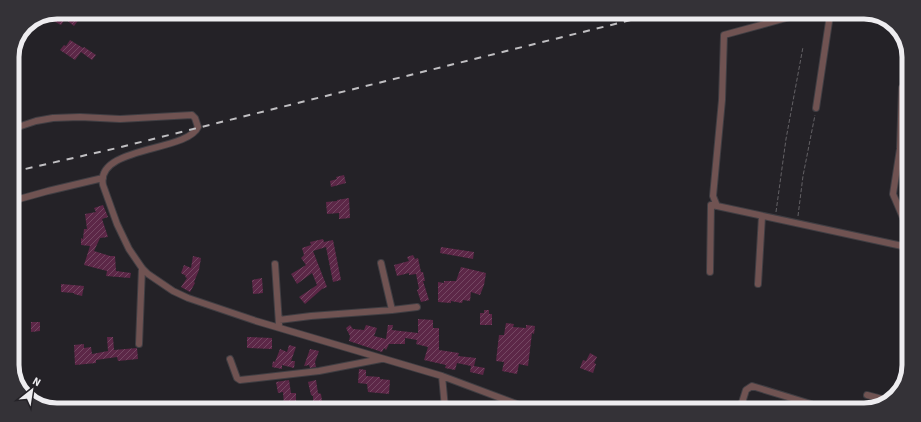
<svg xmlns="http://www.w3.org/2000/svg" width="921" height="422" font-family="'Source Sans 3',sans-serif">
<defs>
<pattern id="building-hatch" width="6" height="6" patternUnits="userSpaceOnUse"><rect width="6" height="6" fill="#5c2747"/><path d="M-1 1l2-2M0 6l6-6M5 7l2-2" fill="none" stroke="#744762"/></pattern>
</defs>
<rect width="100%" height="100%" fill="#242227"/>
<!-- building -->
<path fill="url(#building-hatch)" d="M57,12H72L80,18L74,26L65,19L61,25L46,17Z
M70,40L83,48L84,47L96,55L92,60L81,52L75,60L60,50L64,45L66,46Z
M344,175L346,183L331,187L330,181L337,179L336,177Z
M349,198L350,218L339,219V213L327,214L326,202L337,201V200Z
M103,205L108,217L102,219L108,237L100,238L94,251L110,256H115L116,271L131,273L130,278L106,276L107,271L84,265L90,246L81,245V238L83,239L84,229H87L85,214L96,212L94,208Z
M323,239L324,242L333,240L341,280L333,282L326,247L313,251L327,287L322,289L305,304L299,297L317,285L312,273L297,284L291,274L306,265L301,258L304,255L302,248L311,245L310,242Z
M441,247L474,252L473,259L440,253Z
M413,255L415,259L418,258L421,272H423L425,281H423L429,300L421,302L417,290L419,289L416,274L409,275V273L397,276L394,265L409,261L407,257Z
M193,256L201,258L199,270L194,282L195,283L190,292L181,287L187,278L185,277L186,276L181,273L184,265L191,268Z
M461,267L486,273L484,285L480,295L471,292L470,301L463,300L462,303L451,301V303L438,302V282L444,283V281H456Z
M262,278L263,293L253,294L252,280Z
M61,284L84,286L82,296L74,294V293L61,292Z
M484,310H489V314H492V325H480V313H484Z
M418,319L433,320V328H439V350L459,353L458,356L476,358L474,366L485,368L483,375L470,372L471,366L457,363L455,370L445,368L446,365L424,360L428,347L416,344L417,340L405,338V344H389L386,350L384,348L382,352L349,341L350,336L346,328L350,325L353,329L364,330L366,325L377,328L374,336L386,339L388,325H393L392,330L418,333Z
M31,322H40V331L31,332Z
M506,323L514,324L513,327L526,328V325L535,326L534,334L532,333L528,366L519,364L517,374L502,371L504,362L496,361L499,335H504Z
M107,337H113L114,350L137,348L138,359L118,361L117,357L96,360V363L75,365L74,345L84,344V348L91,347L92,354L108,351Z
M247,337L272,338V349L247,348Z
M289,345L296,347L291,361H295L294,368L282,365V369L272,367L273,361L275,362L280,349L287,352Z
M310,349L319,351L315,362L316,367L310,368L309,365L304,366Z
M590,353L597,357L594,363L596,364L593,373L580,368L583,360L586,361Z
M359,369L366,370V376L380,377V379L390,380L389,394L368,392L367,384L358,383Z
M289,380L291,393H296V405L284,406L283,392L278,393L276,382Z
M316,380L318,393L321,394L322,401L313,402V396L311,395L308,382Z"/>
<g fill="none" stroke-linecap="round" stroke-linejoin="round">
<!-- minor casing -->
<g stroke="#403e43" stroke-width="8">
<path id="minor" d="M902,88L900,149L893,194L907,227
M816,108L830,15
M12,129L36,121L53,118L80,117L120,119L192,115L195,118L198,127C187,152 95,146 103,185L117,224L129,249L142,268L148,274L173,291L188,298L256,321L442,376L530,409
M12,201L48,191L103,178
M717,206L907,247
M275,264L279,324
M710,272L711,205L717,206L713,196L722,100L724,35L797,15
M758,284L762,216
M392,310L417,307
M279,320L311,316L392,310L381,263
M139,344L142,268
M230,359L237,378L240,380L319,371L381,359
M442,376L445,408
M867,395L890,401
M740,409L746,390L752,386L811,404"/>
</g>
<!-- path -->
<path stroke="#636165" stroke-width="1" stroke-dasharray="4 2" stroke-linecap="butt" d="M776,212L786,139L803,47
M798,216L803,176L815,115"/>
<!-- minor -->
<use href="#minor" stroke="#705352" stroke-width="6"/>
<!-- rail -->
<path stroke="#c0bfc2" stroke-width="2" stroke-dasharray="7 7" stroke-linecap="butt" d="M12,172L117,148L651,15"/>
</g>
<!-- crop -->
<path d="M0 0H921V422H0ZM57 19H864A38 38 0 0 1 902 57V365A38 38 0 0 1 864 403H57A38 38 0 0 1 19 365V57A38 38 0 0 1 57 19Z" fill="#343237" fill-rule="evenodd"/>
<path fill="none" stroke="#eeedf0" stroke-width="5" d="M57 19H864A38 38 0 0 1 902 57V365A38 38 0 0 1 864 403H57A38 38 0 0 1 19 365V57A38 38 0 0 1 57 19Z"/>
<!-- north arrow -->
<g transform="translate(32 390) rotate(30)" stroke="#242227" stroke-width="3" paint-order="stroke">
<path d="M0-3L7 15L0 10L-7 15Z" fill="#eeedf0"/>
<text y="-6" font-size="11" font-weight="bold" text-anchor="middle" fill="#eeedf0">N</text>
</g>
</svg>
